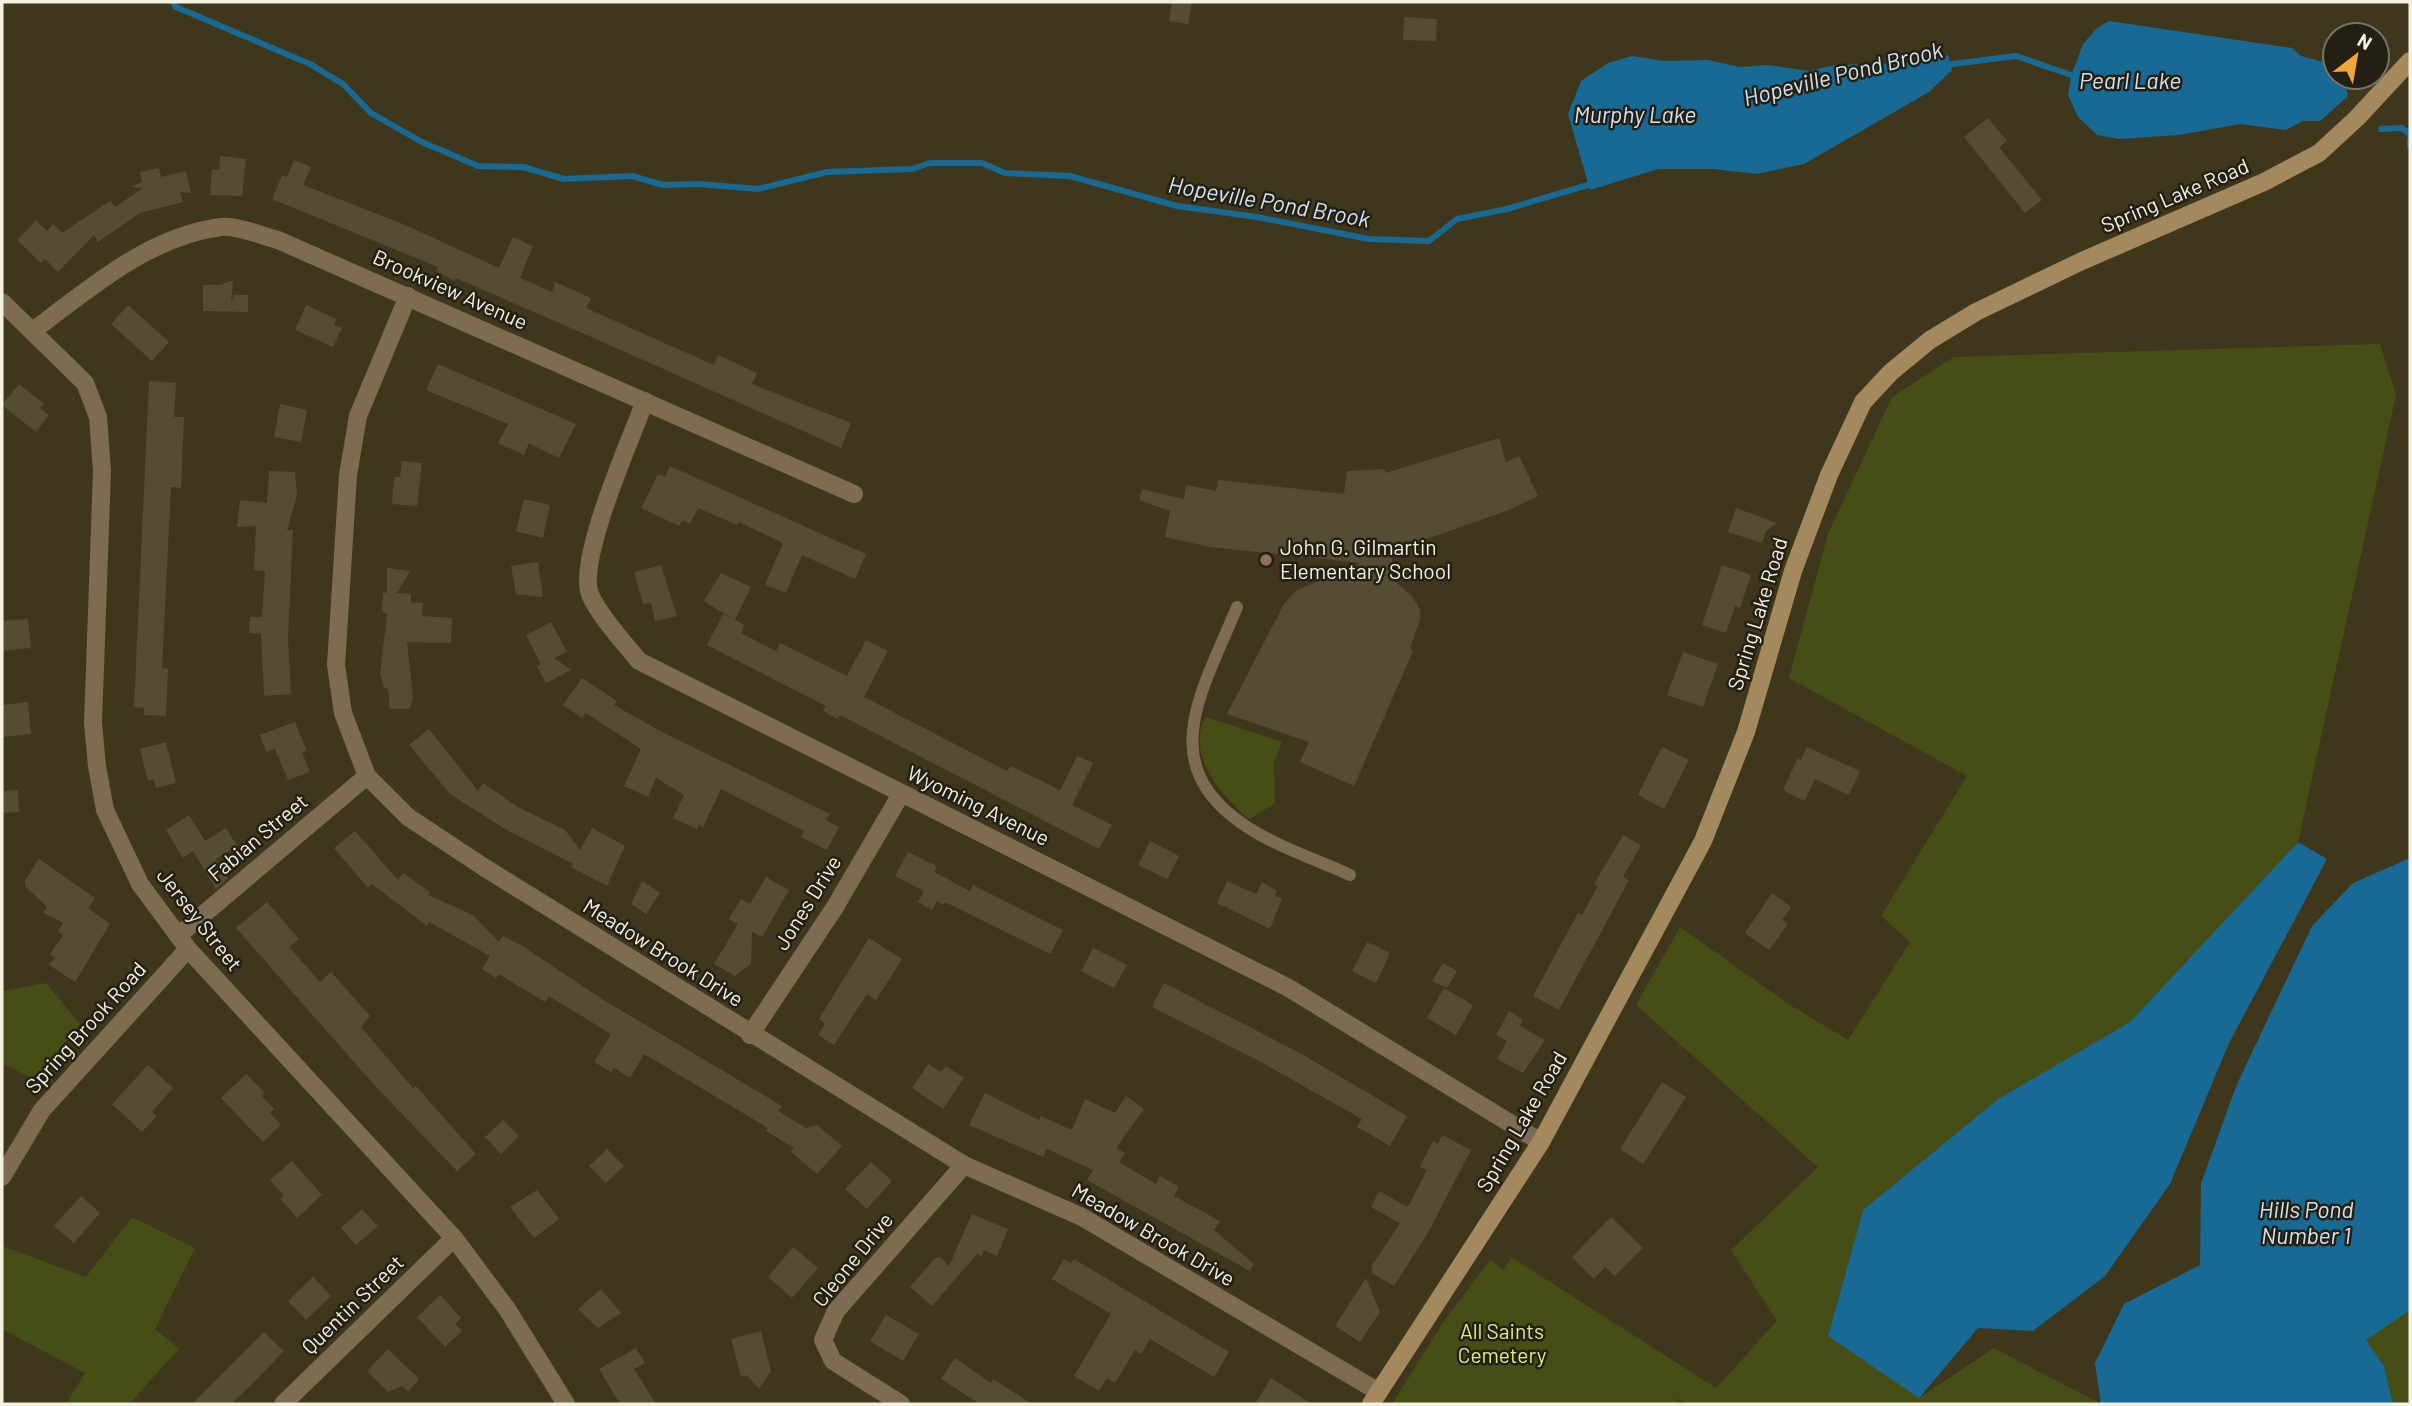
<svg xmlns="http://www.w3.org/2000/svg" width="2412" height="1406" font-family="Barlow,sans-serif">
<rect width="100%" height="100%" fill="#3f371c"/>
<!-- green -->
<path fill="#474e15" d="M2380,344L2396,395L2298,842L2130,1022L1998,1099L1863,1210L1828,1335L1919,1398L1994,1348L2101,1404H1686L1674,1397L1682,1404H1392L1443,1323L1490,1260L1504,1270L1511,1257L1716,1388L1777,1321L1731,1250L1818,1167L1636,1005L1680,927L1790,1005L1848,1040L1910,942L1881,916L1967,776L1789,678L1828,534L1892,397L1954,357Z
M1206,717L1282,742L1274,763L1275,803L1250,819C1223,799 1184,752 1206,717Z
M46,983L80,1024L35,1080L2,1063V991Z
M132,1217L195,1248L155,1329L179,1349L129,1404H66L85,1373L2,1329V1246L86,1277Z
M2407,1310H2410V1404H2393L2384,1366L2366,1340Z"/>
<!-- water -->
<path fill="#186a94" d="M2109,21L2292,48L2301,56L2335,65V77H2344L2348,96L2320,121H2303L2286,130L2240,124L2179,135L2119,139L2097,135L2078,117L2068,95L2071,76L2083,44L2097,28Z
M1948,55L1952,70L1929,92L1804,164L1757,174L1714,169H1658L1590,190L1568,114L1581,81L1608,63L1632,56L1664,61L1708,60L1740,67L1767,65L1809,71L1835,65L1909,63Z
M2298,842L2327,859L2229,1043L2170,1184L2105,1276L2033,1331L1978,1328L1919,1398L1828,1336L1863,1210L1998,1099L2130,1022Z
M2410,858V1310L2366,1340L2384,1366L2393,1404H2101L2095,1363L2124,1304L2200,1265L2201,1183L2237,1084L2312,926L2353,883Z"/>
<g fill="none" stroke-linecap="round" stroke-linejoin="round">
<!-- stream -->
<path stroke="#186a94" stroke-width="6" d="M173,2L176,7L310,64L343,84L371,113L422,142L478,166L523,167L564,179L632,176L663,185L699,184L758,189L827,172L912,169L930,163H982L1005,173L1070,176L1177,206L1257,217L1369,239L1429,241L1457,219L1507,209L1588,185L1592,179
M1945,65L2016,56L2077,77
M2381,129L2402,128L2410,134
M2410,139V147"/>
</g>
<!-- building -->
<path fill="#554d31" d="M1172,2H1192L1188,24L1169,21Z
M1404,17L1437,19L1436,41L1403,40Z
M1988,118L2007,141L1999,147L2042,200L2025,213L1964,137Z
M220,156L246,159L242,196L210,195L212,169L219,170Z
M294,160L311,167L303,185L403,224L499,268L513,237L533,246L520,278L552,292L555,282L591,298L586,308L635,330L714,365L718,355L757,373L752,384L851,423L841,448L596,339L456,278L455,281L436,271L438,267L272,199L282,175L287,177Z
M159,168L161,177L186,171L191,193L180,192L183,202L140,213L98,242L94,235L58,272L45,259L41,263L17,240L36,220L47,231L53,224L62,233L110,201L115,207L143,188L131,187L142,182L140,172Z
M233,280L231,302L234,295H248V312L203,311V285H219Z
M128,305L169,342L152,361L111,324Z
M306,305L336,319L334,325L342,328L333,347L295,330Z
M438,364L576,424L559,458L529,443L524,455L498,443L508,424L426,390Z
M149,381L176,383L174,417H184L181,488L171,487L162,668L168,669L166,716L144,715V708L134,707Z
M19,384L44,404L40,408L49,415L36,432L2,405Z
M280,404L307,410L301,442L274,437Z
M1499,438L1506,462L1519,456L1538,496L1509,510L1421,541L1393,547L1391,578L1412,596L1420,610V620L1410,648L1413,651L1354,786L1300,762L1309,742L1227,714L1284,604L1297,590L1361,563L1210,547L1165,537L1170,511L1139,500L1142,489L1184,499L1186,485L1216,491L1218,480L1344,494L1347,471L1384,469L1386,473Z
M402,461L422,463L417,506L392,504L394,477H400Z
M670,466L866,554L855,579L802,555L786,593L765,585L783,543L739,522L737,525L698,508L690,524L683,520L679,526L641,508L658,474L665,477Z
M269,471L295,472L297,495L287,530H293L288,638L291,694L264,696L261,634L249,633L250,617H262L265,571L254,570L256,526L237,527L240,500L267,503Z
M524,499L550,505L543,538L516,531Z
M1736,508L1777,523L1766,531L1762,543L1728,532Z
M538,562L543,597L516,594L511,566Z
M661,565L677,616L655,621L651,603L643,604L634,572Z
M1722,565L1751,575L1740,608L1735,606L1726,633L1702,625Z
M387,568L410,571L397,593L411,594V602L423,603L422,616L452,618L451,643L407,642L413,697L410,709H390L388,689L384,688L380,673L387,615L382,610L383,592L387,593Z
M721,573L751,587L735,620L745,625L741,633L776,651L780,643L847,676L866,640L888,651L864,697L1007,771L1011,766L1060,790L1077,756L1093,763L1072,805L1112,825L1099,849L840,715L838,719L823,711L826,706L707,645L723,614L733,619L704,601Z
M28,619L31,648L2,651V621Z
M551,622L567,652L554,658L571,670L546,683L537,666L541,664L526,635Z
M1683,652L1718,664L1703,707L1667,695Z
M582,678L617,701L614,705L664,733L830,814L826,820L839,827L827,850L801,837L804,831L721,789L703,827L699,825L697,829L673,818L684,795L656,778L648,797L624,786L641,749L586,713L582,718L563,705Z
M28,702L31,734L2,737V705Z
M295,722L307,751L302,752L310,772L288,780L279,759L283,757L279,758L275,749L266,752L260,735Z
M429,729L478,791L483,783L518,807L565,830L580,850L592,828L625,846L607,886L571,867L573,864L505,829L450,794L409,745Z
M166,742L176,783L156,788L154,779L148,781L140,749Z
M1662,747L1689,760L1664,809L1638,795Z
M1807,747L1860,771L1849,795L1815,779L1805,801L1783,790L1798,758L1801,760Z
M18,790L19,812L2,813V791Z
M189,815L205,841L226,828L237,846L216,859L228,878L216,889L193,851L183,858L166,830Z
M355,831L398,880L403,873L430,892L428,895L473,915L499,942L503,936L521,945L602,999L782,1106L778,1111L806,1128L817,1125L842,1146L817,1174L791,1152L794,1148L766,1131L768,1128L644,1054L630,1078L614,1068L611,1072L594,1062L611,1034L549,996L545,1002L499,974L496,978L482,969L490,956L429,922L427,926L372,884L368,888L334,848Z
M1623,835L1641,845L1623,877L1629,880L1559,1010L1533,996L1578,913L1582,915L1598,886L1594,884Z
M1150,841L1179,856L1167,879L1138,865Z
M908,852L937,866L934,872L970,891L973,885L1063,930L1050,954L945,902L943,905L937,901L932,910L918,902L924,891L895,876Z
M39,859L95,898L88,908L110,924L75,982L49,965L55,958L50,954L63,935L58,931L63,923L43,912L47,907L25,886V880Z
M766,877L789,890L762,937L752,932L751,964L735,976L714,964L738,924L729,919L741,899L750,904Z
M642,881L660,893L646,914L631,904Z
M1227,881L1256,894L1262,882L1277,891L1275,896L1282,899L1270,929L1217,903Z
M1772,893L1791,907L1782,920L1788,924L1769,950L1745,933Z
M267,902L299,939L289,947L320,982L331,972L370,1016L361,1027L413,1088L416,1086L476,1154L457,1171L376,1087L236,928Z
M869,938L902,959L876,1000L867,994L834,1045L818,1035L825,1024L819,1019Z
M1367,942L1390,953L1376,983L1352,971Z
M1093,948L1127,965L1114,988L1081,971Z
M1443,963L1457,971L1447,988L1432,981Z
M1164,983L1300,1053L1407,1116L1390,1146L1357,1127L1362,1119L1259,1061L1152,1007Z
M1444,988L1473,1005L1456,1035L1427,1018Z
M1509,1011L1523,1020L1520,1026L1545,1040L1523,1073L1497,1059L1507,1041L1496,1035Z
M928,1064L941,1072L946,1066L964,1078L943,1109L912,1088Z
M148,1065L173,1088L152,1112L157,1116L142,1132L112,1104Z
M246,1074L265,1093L262,1096L274,1109L270,1113L281,1125L263,1142L221,1098Z
M1662,1082L1686,1097L1643,1164L1620,1149Z
M985,1093L1039,1120L1041,1116L1072,1130L1085,1099L1115,1113L1126,1096L1144,1109L1116,1148L1125,1153L1119,1162L1156,1184L1160,1176L1179,1187L1174,1196L1220,1221L1214,1230L1254,1264L1250,1271L1087,1180L1093,1170L1047,1149L1043,1157L969,1125Z
M503,1120L519,1136L501,1154L485,1137Z
M1442,1135L1471,1150L1429,1231L1394,1286L1372,1273V1266L1400,1223L1371,1207L1379,1191L1408,1207L1427,1170L1420,1167L1433,1141L1438,1144Z
M607,1149L624,1166L606,1183L589,1166Z
M292,1161L322,1195L297,1218L280,1199L284,1196L270,1180Z
M871,1162L892,1181L867,1209L845,1189Z
M537,1190L559,1219L534,1238L510,1207Z
M81,1196L100,1213L74,1243L54,1226Z
M362,1209L378,1226L356,1245L341,1228Z
M972,1214L1008,1229L997,1256L984,1250L982,1256L977,1254L932,1306L910,1287L935,1258L940,1257L949,1266Z
M1611,1217L1643,1248L1615,1276L1605,1267L1594,1279L1572,1257Z
M793,1247L818,1268L792,1298L768,1277Z
M1064,1259L1071,1263L1074,1259L1229,1352L1214,1377L1150,1339L1141,1354L1135,1350L1115,1383L1107,1378L1099,1391L1074,1376L1111,1314L1052,1279Z
M313,1277L331,1296L306,1320L288,1301Z
M1366,1278L1380,1312L1360,1342L1335,1326Z
M601,1289L621,1313L598,1328L578,1309Z
M440,1295L461,1318L455,1324L462,1331L445,1347L417,1317Z
M886,1315L919,1334L903,1361L870,1341Z
M761,1331L771,1371L759,1389L747,1375L741,1377L731,1339Z
M264,1332L284,1351L252,1384L231,1404H192Z
M636,1348L645,1363L634,1369L656,1404H620L599,1369Z
M388,1349L419,1379L408,1392L402,1386L388,1392L367,1371Z
M955,1358L991,1383L993,1379L1032,1404H980L941,1379Z
M1271,1378L1312,1404H1255Z"/>
<g fill="none" stroke-linecap="round" stroke-linejoin="round">
<!-- service -->
<path stroke="#7d6c51" stroke-width="12" d="M1237,607C1200,697 1150,770 1257,833C1286,850 1320,861 1350,875"/>
<!-- minor -->
<path stroke="#7d6c51" stroke-width="18" d="M408,296L358,416L348,475L336,665L343,713L367,776L408,817L482,866L964,1165L1082,1217L1379,1392
M2,302L85,383L98,417L102,471L93,723L97,766L105,810L140,884L188,949L454,1238L507,1309L566,1404
M34,330C89,289 149,236 221,227C237,225 262,236 278,240L854,494
M645,401C630,441 580,553 589,591C594,610 626,645 639,661L1287,987L1541,1142
M179,935L367,776
M750,1035L835,907L901,794
M2,1177L42,1110L188,949
M283,1404L454,1238
M901,1404L833,1361L823,1340L836,1311L964,1165"/>
<!-- secondary -->
<path stroke="#a3895d" stroke-width="18" d="M1371,1404L1541,1142L1703,841L1746,732L1793,571L1829,475L1863,402L1891,372L1930,340L1976,312L2082,261L2264,182L2319,153L2357,118L2410,61"/>
</g>
<!-- markers -->
<circle fill="#8d6e63" stroke="#231f13" stroke-width="2.5" cx="1266" cy="560" r="7"/>
<g text-anchor="middle" stroke-width="5" stroke-linejoin="round" paint-order="stroke">
<!-- street labels -->
<g font-size="21" fill="#f5f1e0" stroke="#231f13">
<text transform="translate(2175 196) rotate(-23)" y="7">Spring Lake Road</text>
<text transform="translate(450 290) rotate(24)" y="7">Brookview Avenue</text>
<text transform="translate(1758 614) rotate(-73)" y="7">Spring Lake Road</text>
<text transform="translate(978 806) rotate(26)" y="7">Wyoming Avenue</text>
<text transform="translate(258 838) rotate(-40)" y="7">Fabian Street</text>
<text transform="translate(808 903) rotate(-58)" y="7">Jones Drive</text>
<text transform="translate(199 920) rotate(52)" y="7">Jersey Street</text>
<text transform="translate(663 953) rotate(32)" y="7">Meadow Brook Drive</text>
<text transform="translate(86 1028) rotate(-48)" y="7">Spring Brook Road</text>
<text transform="translate(1522 1122) rotate(-60)" y="7">Spring Lake Road</text>
<text transform="translate(1153 1235) rotate(30)" y="7">Meadow Brook Drive</text>
<text transform="translate(853 1260) rotate(-51)" y="7">Cleone Drive</text>
<text transform="translate(353 1305) rotate(-44)" y="7">Quentin Street</text>
</g>
<!-- poi labels -->
<g font-size="21" fill="#f5f1e0" stroke="#231f13" text-anchor="start">
<text x="1280" y="555">John G. Gilmartin<tspan x="1280" dy="24">Elementary School</tspan></text>
</g>
<!-- park labels -->
<g font-size="21" fill="#ddec85" stroke="#231f13">
<text x="1502" y="1339">All Saints<tspan x="1502" dy="24">Cemetery</tspan></text>
</g>
<!-- water labels -->
<g font-size="23" font-style="italic" fill="#d2e4f1" stroke="#231f13">
<text transform="translate(1843 74) rotate(-14)" y="8">Hopeville Pond Brook</text>
<text x="2130" y="89">Pearl Lake</text>
<text x="1635" y="123">Murphy Lake</text>
<text transform="translate(1269 202) rotate(10)" y="8">Hopeville Pond Brook</text>
<text x="2306" y="1218">Hills Pond<tspan x="2306" dy="26">Number 1</tspan></text>
</g>
</g>
<!-- border -->
<rect width="2412" height="1406" fill="none" stroke="#f5f1e0" stroke-width="7"/>
<!-- north arrow -->
<g transform="translate(2356 56) rotate(31)"><circle r="33" fill="#231f13" stroke="#777365" stroke-width="2"/>
<path d="M0-5L12 26L0 18L-12 26Z" fill="#efa73d"/>
<text y="-10" font-size="19" font-weight="bold" text-anchor="middle" fill="#f5f1e0">N</text>
</g>
</svg>
